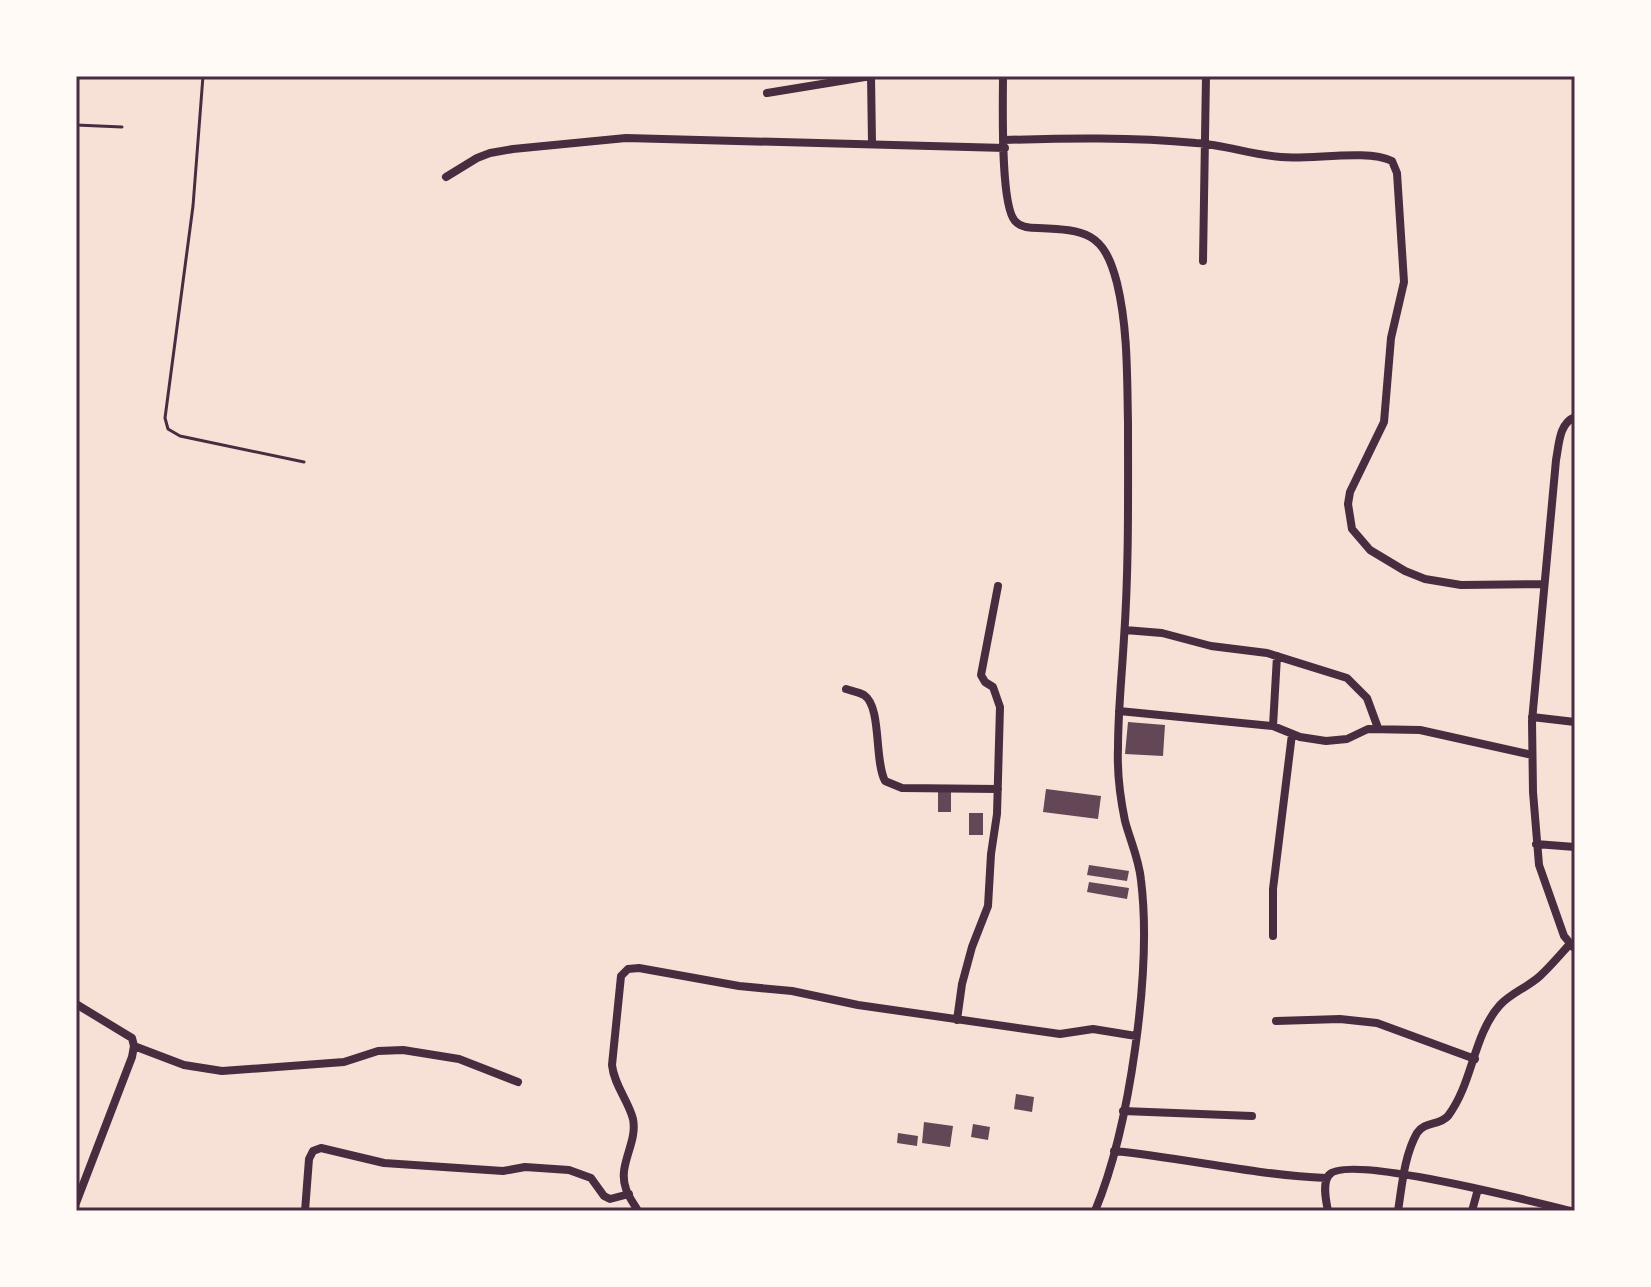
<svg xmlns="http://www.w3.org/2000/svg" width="1651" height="1287" font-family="Inter,sans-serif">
<rect width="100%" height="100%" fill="#f7e1d7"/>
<!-- building -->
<path fill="#644757" d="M1128,722L1165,725L1163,756L1125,754Z
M1046,789L1101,796L1098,819L1043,812Z
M938,791H951V812H938Z
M969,813H983V835H969Z
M1089,865L1129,871L1127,881L1087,875Z
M1089,882L1129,888L1127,899L1087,892Z
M1016,1094L1034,1097L1032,1112L1014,1109Z
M924,1122L953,1126L950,1147L922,1143Z
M973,1124L990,1127L988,1140L971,1137Z
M898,1133L918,1136L917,1146L897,1143Z"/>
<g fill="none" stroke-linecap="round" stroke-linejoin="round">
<!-- path -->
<path stroke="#4a2c40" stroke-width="3" d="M203,76L193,206L165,418L168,429L180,436L304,462
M76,125L122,127"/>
<!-- minor -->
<path stroke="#4a2c40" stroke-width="8" d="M871,76L872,143
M1003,76C1003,102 1000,205 1015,221C1020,227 1030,228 1038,228C1086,230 1104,232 1117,283C1128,328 1127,377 1128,423C1128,494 1129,566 1124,638C1122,674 1118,711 1118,748C1117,772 1120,797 1125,821C1130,840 1139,859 1141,880C1152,970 1130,1127 1095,1211
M767,93L871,76
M1004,140C1068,138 1132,137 1196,143C1225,145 1253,155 1281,157C1311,160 1367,149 1392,161L1397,173L1404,282L1391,338L1384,422L1350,492L1348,504L1352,529L1370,550L1405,571L1425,579L1461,585L1544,584
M446,177L477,158L490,153L513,149L626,138L1005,148
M1203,261L1206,76
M1575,417C1559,423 1559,445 1556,460L1532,721L1533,792L1539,865L1564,936L1575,949
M1125,630L1162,633L1211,646L1267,653L1347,678L1367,698L1378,728
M846,689C852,691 859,692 864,695C882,707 874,760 885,781L902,788L998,789
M1119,711L1273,726L1300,737L1326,741L1347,739L1368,729L1420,730L1532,755
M1532,717L1575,722
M1273,726L1277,656
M1536,844L1575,847
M1273,936V889L1292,734
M76,1004L132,1038L134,1046L132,1057L76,1203
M957,1020L962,984L972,947L988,906L991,854L997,814L1000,707L993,687L985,682L981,675L998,586
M1276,1021L1340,1019L1377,1023L1475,1059
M134,1046L184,1065L222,1071L344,1062L378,1051L403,1050L459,1059L518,1082
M1123,1111L1252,1116
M1114,1151C1185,1158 1255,1175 1326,1178
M305,1211L309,1159L313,1151L321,1148L384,1163L503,1171L525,1167L569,1170L591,1178L604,1196L610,1199L629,1194
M638,1211C634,1204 628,1196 626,1189C617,1165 638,1143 633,1119C628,1100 614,1085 612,1065L621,976L628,969L639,968L739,986L792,991L858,1005L1060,1034L1093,1029L1136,1036
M1328,1211C1326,1201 1322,1183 1329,1175C1346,1153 1538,1203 1571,1211
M1398,1211C1402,1186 1404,1156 1417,1133C1425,1121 1439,1126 1448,1116C1473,1083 1473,1035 1500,1005C1511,993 1528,987 1540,976C1550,967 1560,955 1569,945
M1472,1211L1478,1189"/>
</g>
<!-- border -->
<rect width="1651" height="1287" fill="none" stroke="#fffaf5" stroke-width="156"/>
<rect x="78" y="78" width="1495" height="1131" fill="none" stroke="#4a2c40" stroke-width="3"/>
</svg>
